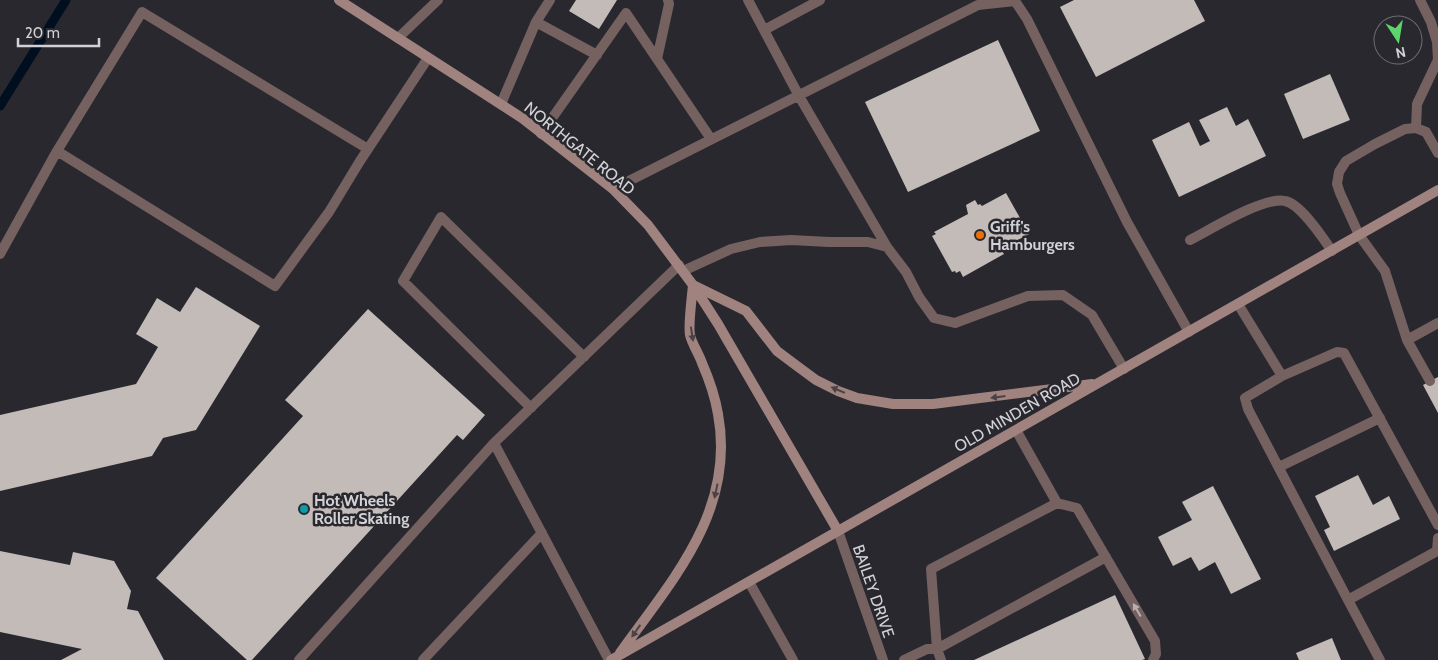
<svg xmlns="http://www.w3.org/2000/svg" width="1438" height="660" font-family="Cabin,sans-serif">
<rect width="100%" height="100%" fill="#28282e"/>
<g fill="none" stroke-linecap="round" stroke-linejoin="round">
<!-- stream -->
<path stroke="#000f1f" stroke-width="9" d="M0,106L66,0"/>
</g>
<!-- building -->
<path fill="#c3bbb8" d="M576,0H617L599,29L569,11Z
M1074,0H1194L1205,21L1096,77L1060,7Z
M998,40L1040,131L908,192L865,102Z
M1330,74L1350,120L1303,139L1284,94Z
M1227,107L1236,126L1248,119L1266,156L1179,197L1152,140L1189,122L1200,146L1210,141L1199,120Z
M1006,193L1029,234L1001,249L1004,254L963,277L960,271L956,273L955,271L952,272L932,236L936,234L934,232L968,214L966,205L975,200L978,205L980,204L982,206Z
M196,287L260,326L196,430L163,438L152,456L0,491V415L136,384L158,347L136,334L157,298L180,312Z
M368,309L485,415L463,440L457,435L252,660H247L156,578L303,416L285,400Z
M1438,377V413L1423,385Z
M1358,475L1373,505L1389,496L1400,519L1334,551L1324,530L1330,527L1315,496Z
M1213,486L1261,579L1231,594L1215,562L1199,571L1191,557L1173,566L1158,537L1192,520L1182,502Z
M0,551L70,565L73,552L114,561L131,591L127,609L138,611L164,660H61L82,649L0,632Z
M1115,595L1145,659L1142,660H974Z
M1332,638L1341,660H1299L1296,653Z"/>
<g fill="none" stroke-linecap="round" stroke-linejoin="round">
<!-- service -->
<path stroke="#756260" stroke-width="10" d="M748,0L799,96L887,247
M536,22L597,55
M764,30L820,0
M398,38L438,0
M657,59L669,4L668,0
M501,104L536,22L550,0
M1416,128L1417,104L1438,60L1437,42L1431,22L1420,0
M541,134L626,13L711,139
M57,151L142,12L368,149
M1438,153L1426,132L1416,128L1405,129L1375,144L1346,161L1339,172L1337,184L1340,193L1359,235L1385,271L1407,340L1438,323
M613,189L978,5L1015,1L1027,19L1127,222L1189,332
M1190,240C1210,230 1264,196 1285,201C1301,204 1323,238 1332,251
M0,254L57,151L275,286L329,212L360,161L428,58
M683,271L731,249L760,242L791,240L829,242H868L887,247L906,272L919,297L934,318L955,323L1028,296L1063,295L1092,315L1124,369
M1238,304L1282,376L1337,352L1344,353L1438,525
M1407,340L1430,381
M1282,376L1245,398L1248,409L1348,600
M531,408L403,281L441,217L584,357
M1016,430L1057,503
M1279,467L1380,418
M749,582L793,660
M299,660L494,443
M423,660L542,533
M609,660L494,443L679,265
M904,660L927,649H937L1106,557
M941,660L937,649L931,569L1057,503L1077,508L1155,641L1156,654L1153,660
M1380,660L1348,600L1437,551L1438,538"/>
<!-- minor -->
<path stroke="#756260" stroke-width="10" d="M838,531L883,660"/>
<!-- secondary -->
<path stroke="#a0827f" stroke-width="10" d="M339,0L522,118L613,189L648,225L693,285L718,324L838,531
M620,653C672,580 736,511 718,414C715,396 709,379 702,363C699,354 692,344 690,335C688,325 692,297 693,285L746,311L777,351L797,366L816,380L838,391L857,398L893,404H933L1092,384
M611,660L1438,190"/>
</g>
<!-- one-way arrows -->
<defs><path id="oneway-solid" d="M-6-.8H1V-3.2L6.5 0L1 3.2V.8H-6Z" transform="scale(1.25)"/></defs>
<g fill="#4c4346">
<use href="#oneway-solid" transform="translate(692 334) rotate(81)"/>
<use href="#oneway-solid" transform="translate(838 390) rotate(-157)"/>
<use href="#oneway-solid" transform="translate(998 397) rotate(173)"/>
<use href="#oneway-solid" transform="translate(716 491) rotate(102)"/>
<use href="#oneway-solid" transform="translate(636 631) rotate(125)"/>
</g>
<use fill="#b6b0b3" href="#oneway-solid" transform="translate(1137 610) rotate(-120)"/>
<!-- markers -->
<circle fill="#e8710a" stroke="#28282e" stroke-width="2" cx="980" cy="235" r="5"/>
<circle fill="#0f9aa8" stroke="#28282e" stroke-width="2" cx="304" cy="509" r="5"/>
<g text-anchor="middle" stroke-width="5" stroke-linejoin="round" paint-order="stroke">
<!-- street labels -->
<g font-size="16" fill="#d2d2d6" stroke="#28282e">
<text transform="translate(580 148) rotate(39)" y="6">NORTHGATE ROAD</text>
<text transform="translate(1017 412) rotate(-30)" y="6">OLD MINDEN ROAD</text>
<text transform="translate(874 591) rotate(71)" y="6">BAILEY DRIVE</text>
</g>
<!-- poi labels -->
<g font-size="16" font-weight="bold" fill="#d2d2d6" stroke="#28282e" text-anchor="start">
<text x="990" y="232">Griff's<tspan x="990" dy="18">Hamburgers</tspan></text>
<text x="314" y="506">Hot Wheels<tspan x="314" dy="18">Roller Skating</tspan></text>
</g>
</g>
<!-- north arrow -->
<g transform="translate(1398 40) rotate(168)"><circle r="24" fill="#28282e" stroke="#6c6c71"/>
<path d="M0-4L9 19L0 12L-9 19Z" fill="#5ed56c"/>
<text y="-8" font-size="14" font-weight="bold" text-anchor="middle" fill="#d2d2d6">N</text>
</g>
<!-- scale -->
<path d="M18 38v8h81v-8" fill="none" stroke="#d2d2d6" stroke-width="2.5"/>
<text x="25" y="38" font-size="15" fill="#d2d2d6" stroke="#28282e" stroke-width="4" paint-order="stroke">20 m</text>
</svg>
